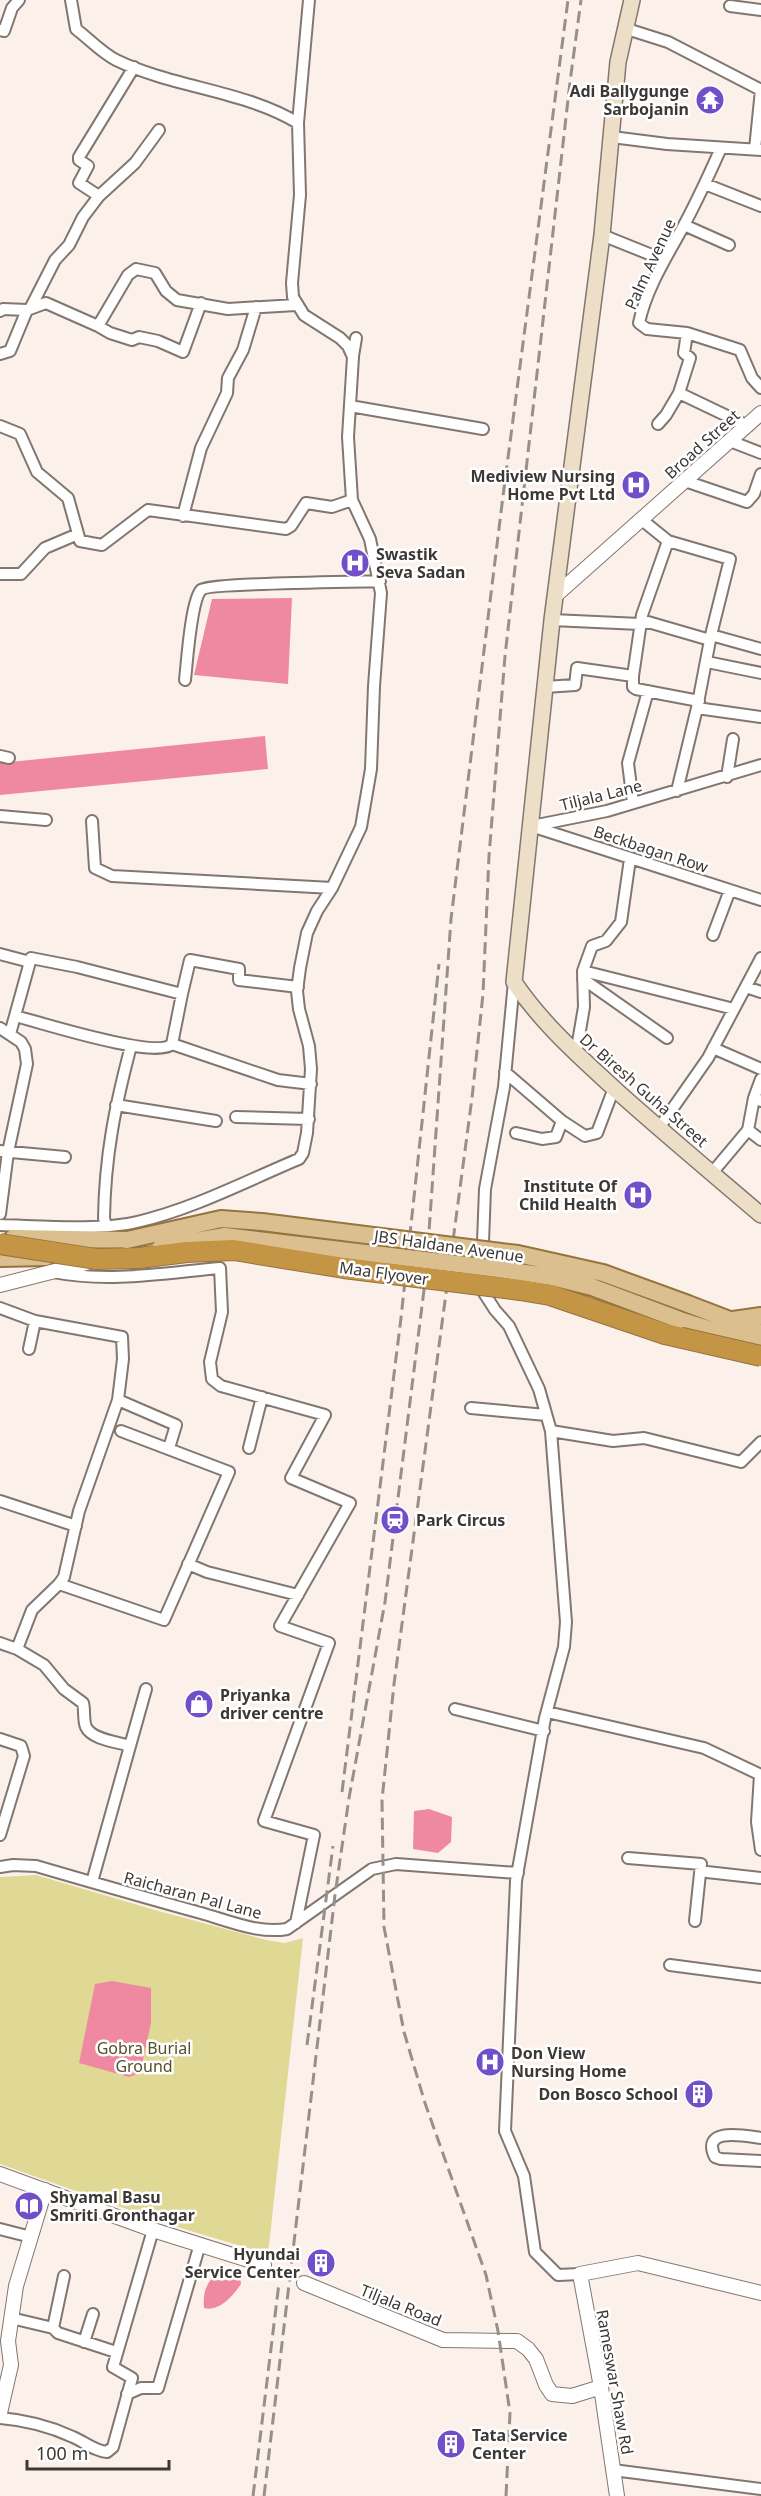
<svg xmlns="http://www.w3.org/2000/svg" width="761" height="2496" font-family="'Noto Sans',sans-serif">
<rect width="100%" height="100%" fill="#fcf1ea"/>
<!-- green -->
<path fill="#e0d895" d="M36,1875L155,1910L266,1940L285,1943L303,1938L268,2254L174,2226L0,2164V1877Z"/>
<!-- water -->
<path fill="#ef89a2" d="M292,598L288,684L194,675L212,599Z
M265,736L268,769L0,795V763Z
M429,1809L452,1817L451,1842L438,1853L413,1849L414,1811Z
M112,1981L151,1988V2023L140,2073L129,2077L79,2063L95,1984Z
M227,2273L240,2278L241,2284C233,2296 219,2312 204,2308C203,2293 205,2285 216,2274Z"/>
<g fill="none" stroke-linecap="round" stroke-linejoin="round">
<!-- minor casing -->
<g stroke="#817770" stroke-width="14">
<path id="minor" d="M71,0L76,29C89,39 102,53 116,60C174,88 243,90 298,123
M730,6L761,10
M627,29L668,42L761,90L755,149
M0,30L4,31L12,8L19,0
M612,137L667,144L761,150
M721,148C709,175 697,201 683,227C667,256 646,289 639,323L647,329L687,333L740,350L752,378L761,388
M705,184L761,206
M99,196L135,163L159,130
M684,225L729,245
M602,235L664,260
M30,309L55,260L69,245L83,217L99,196L79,183L88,166L79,160V157L134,67
M0,311L3,309L27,310
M98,326L110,333L132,340L139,337L158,341L183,352L201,303
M0,354L10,351L27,310L46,303L98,326L128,275L136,269L155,273L166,291L177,300L228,309L296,305
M353,356L356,338
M679,393L690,358L684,353L687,333
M350,406L483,429
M658,424L666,415L679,393L748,426
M0,426L20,434L37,472L68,498L80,541L102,545L148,510L286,529L291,526L306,503L332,507L352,500
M730,441L761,453
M685,481L747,502L754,494L761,474
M183,516L201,448L227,393L228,378L243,350L256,307
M642,520L668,541L730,559L711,635L697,708
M0,574H21L45,548L78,534
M552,620L640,624L648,622L710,640
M711,635L761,649
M707,662L761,673
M633,676V687L636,689L699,701
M185,680C187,662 191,601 201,590C208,583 358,582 380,581
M545,687L575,685L577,668L633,676L642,615L668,541
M0,756L9,758
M727,777L733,739
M677,791L697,708L761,717
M633,803L628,763L648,691
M0,816L46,820
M92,821L95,868L112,876L332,888
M531,826L761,900
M532,826L607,811L761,765
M713,935L730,890
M0,954L30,962
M583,971L734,1009
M583,979L667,1038
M514,982L504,1087L485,1189L483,1242L477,1282L495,1310L509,1326L539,1389L551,1431
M746,987L761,992
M182,994L190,960L239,969V980L298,987
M0,1028L21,1042L25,1049L27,1064L8,1152L0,1214
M10,1034L31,958L77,967L182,994L172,1044C156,1060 40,1022 15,1016
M172,1044L278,1080L311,1084
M713,1048L761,1069
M576,1054L584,1007L583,971L592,946L606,941L621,922L630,859
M505,1072L562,1121L585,1136L597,1133L614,1088
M761,1079L754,1098L761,1101
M116,1105L216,1121
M236,1117L309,1119
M659,1128L708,1058L761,958
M748,1130L761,1140
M516,1133L542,1139L556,1137L562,1121
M0,1151L65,1157
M712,1173L748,1130L754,1098
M0,1225C40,1226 100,1231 137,1222C193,1209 246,1181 299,1159L303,1153L307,1133L311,1069L309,1046L299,1009L297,991L300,968L307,933L317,911L332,888L361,827L371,769L374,686L381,593L370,539L352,500L348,437L353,357L348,346L340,338L304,315L293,297L292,283L300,195L298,123L309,0
M106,1226L104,1218C105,1156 115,1106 131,1046
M53,1272C109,1283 164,1273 220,1268L222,1312L210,1362L212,1379L221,1386L325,1415L291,1478L350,1503L280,1626L329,1643L264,1821L314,1835L296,1923
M0,1308L35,1321L122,1337L123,1359L118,1400L79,1511L64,1577L59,1584L32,1610L17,1649
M29,1349L35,1321
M118,1400L176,1425L169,1448
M471,1408L546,1415
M249,1448L262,1397
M0,1501L76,1526
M188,1564L207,1572L298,1595
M59,1584L164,1620L229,1472L121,1431
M0,1643L17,1649L44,1665L64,1689L83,1703C85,1711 83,1720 86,1727C92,1740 119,1742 130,1746L92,1882
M455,1709L544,1731
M547,1712L704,1748L761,1775
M0,1739L21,1746L24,1756L0,1835
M130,1746L146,1689
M760,1775L757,1822L761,1850
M628,1858L701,1864L695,1921
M0,1867L13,1865L36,1866C91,1882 146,1898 201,1913C229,1921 259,1934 287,1929L372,1869L396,1864L518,1873
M707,1872L761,1878
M670,1965L761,1977
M761,2138C746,2136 700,2126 715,2157L721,2159L761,2161
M0,2229L31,2237
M580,2274L558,2275L535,2252L524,2176L505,2131L516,1881L545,1718L564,1647L566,1622L551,1431L613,1441L644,1438L741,1462L761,1442
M64,2276L53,2328L58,2333L116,2352
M11,2318L53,2328
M84,2342L93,2314
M127,2394L141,2388H158L200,2244
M0,2418C26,2420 49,2426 73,2437C85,2442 94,2451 107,2452L113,2447L132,2378L113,2367L153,2230
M613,2470L761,2489"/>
</g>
<!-- tertiary casing -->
<g stroke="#817770" stroke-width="16">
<path id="tertiary" d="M556,595L761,413
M0,1285L94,1261
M0,2174L153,2230L264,2265
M304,2283L443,2340L517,2341L528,2349L536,2359L546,2385L552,2394L572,2396L601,2387
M0,2413L11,2365L8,2341L16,2286L45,2190
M617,2496L601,2387L580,2274L638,2263L761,2293"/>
</g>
<!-- secondary casing -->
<g stroke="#817770" stroke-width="18">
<path id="secondary" d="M632,0L618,62L602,235L552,620L514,982C543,1025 580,1057 618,1092C665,1134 713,1174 761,1215"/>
</g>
<!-- primary casing -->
<g stroke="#94743f" stroke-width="20">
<path id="primary" d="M13,1238L127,1240
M0,1258L46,1257
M688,1304L761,1332
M680,1320L761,1346
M733,1320L761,1316"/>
</g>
<!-- minor -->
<use href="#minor" stroke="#fff" stroke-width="10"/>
<!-- tertiary -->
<use href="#tertiary" stroke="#fff" stroke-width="14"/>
<!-- secondary -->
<use href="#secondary" stroke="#eddfc7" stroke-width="15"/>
<!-- primary -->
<use href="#primary" stroke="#dcbf8f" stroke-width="16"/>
<!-- rail -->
<path stroke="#968f8a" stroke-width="3" stroke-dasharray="12 6" stroke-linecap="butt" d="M342,1792L401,1318L439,964
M307,2045L333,1846
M253,2496L279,2283
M264,2496L335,1895L349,1798L385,1602L426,1274L451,919L503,496L568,0
M506,2496L510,2413L498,2331L486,2275L425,2103L404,2032L384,1927L382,1800L394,1684L472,1098L483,994L489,856L505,656L570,82L581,0"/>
<!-- primary-bridge casing -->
<g stroke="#94743f" stroke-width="20" stroke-linecap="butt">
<path id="primary-bridge" d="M127,1240L221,1219L262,1222L518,1254L603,1273L688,1304
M161,1247L225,1236L499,1269L552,1277L592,1287L680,1320"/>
</g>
<!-- motorway-bridge casing -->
<g stroke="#94743f" stroke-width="22" stroke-linecap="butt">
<path id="motorway-bridge" d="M0,1244L96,1259L139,1258L187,1252L234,1250L344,1268L520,1290L550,1295L665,1334L761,1356"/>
</g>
<!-- primary-bridge -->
<use href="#primary-bridge" stroke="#dcbf8f" stroke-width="16"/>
<!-- motorway-bridge -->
<use href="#motorway-bridge" stroke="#c49544" stroke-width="20"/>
</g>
<!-- icons -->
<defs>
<g id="temple-disc" transform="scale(1.5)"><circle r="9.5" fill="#714fc8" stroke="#fff"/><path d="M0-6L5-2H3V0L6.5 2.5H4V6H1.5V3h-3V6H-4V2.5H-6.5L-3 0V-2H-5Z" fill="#fff"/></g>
<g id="hospital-disc" transform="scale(1.5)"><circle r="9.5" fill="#714fc8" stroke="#fff"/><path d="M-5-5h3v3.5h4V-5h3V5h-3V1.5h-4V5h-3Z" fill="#fff"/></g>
<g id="station-disc" transform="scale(1.5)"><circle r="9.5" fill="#714fc8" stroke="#fff"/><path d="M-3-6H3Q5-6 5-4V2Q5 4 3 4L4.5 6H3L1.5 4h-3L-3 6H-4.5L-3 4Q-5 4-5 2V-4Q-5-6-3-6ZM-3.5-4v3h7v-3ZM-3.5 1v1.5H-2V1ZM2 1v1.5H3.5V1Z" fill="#fff"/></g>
<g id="shop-disc" transform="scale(1.5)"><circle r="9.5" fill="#714fc8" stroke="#fff"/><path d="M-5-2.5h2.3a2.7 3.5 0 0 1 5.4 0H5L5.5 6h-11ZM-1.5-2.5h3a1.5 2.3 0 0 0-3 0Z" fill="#fff"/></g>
<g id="building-disc" transform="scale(1.5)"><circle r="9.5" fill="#714fc8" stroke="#fff"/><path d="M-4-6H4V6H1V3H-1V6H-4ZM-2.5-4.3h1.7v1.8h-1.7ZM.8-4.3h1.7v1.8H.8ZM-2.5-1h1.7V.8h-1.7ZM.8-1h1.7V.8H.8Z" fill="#fff"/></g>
<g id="library-disc" transform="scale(1.5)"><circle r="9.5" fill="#714fc8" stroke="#fff"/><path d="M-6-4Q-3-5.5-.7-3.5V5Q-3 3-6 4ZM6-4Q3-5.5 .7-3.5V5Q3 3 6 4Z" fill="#fff"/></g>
</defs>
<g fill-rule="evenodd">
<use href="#temple-disc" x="710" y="100"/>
<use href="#hospital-disc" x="636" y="485"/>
<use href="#hospital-disc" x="355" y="563"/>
<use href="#hospital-disc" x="638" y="1195"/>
<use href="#station-disc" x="395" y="1520"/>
<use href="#shop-disc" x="199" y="1704"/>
<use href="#hospital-disc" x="490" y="2062"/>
<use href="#building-disc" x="699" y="2094"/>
<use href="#library-disc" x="29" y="2206"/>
<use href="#building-disc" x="321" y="2263"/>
<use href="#building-disc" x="451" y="2444"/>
</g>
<g text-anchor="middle" stroke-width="5" stroke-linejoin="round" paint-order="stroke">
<!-- poi labels -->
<g font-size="16" font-weight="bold" fill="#3c3835" stroke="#fff" text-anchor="start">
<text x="689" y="97" text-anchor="end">Adi Ballygunge<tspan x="689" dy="18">Sarbojanin</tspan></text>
<text x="615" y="482" text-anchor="end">Mediview Nursing<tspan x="615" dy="18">Home Pvt Ltd</tspan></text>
<text x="376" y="560">Swastik<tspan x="376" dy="18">Seva Sadan</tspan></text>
<text x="617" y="1192" text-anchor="end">Institute Of<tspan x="617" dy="18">Child Health</tspan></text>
<text x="416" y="1526">Park Circus</text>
<text x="220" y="1701">Priyanka<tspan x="220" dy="18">driver centre</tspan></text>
<text x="511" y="2059">Don View<tspan x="511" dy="18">Nursing Home</tspan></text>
<text x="678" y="2100" text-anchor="end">Don Bosco School</text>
<text x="50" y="2203">Shyamal Basu<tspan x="50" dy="18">Smriti Gronthagar</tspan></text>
<text x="300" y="2260" text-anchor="end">Hyundai<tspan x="300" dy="18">Service Center</tspan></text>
<text x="472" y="2441">Tata Service<tspan x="472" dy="18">Center</tspan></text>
</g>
<!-- street labels -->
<g font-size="16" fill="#3c3835" stroke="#fff">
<text transform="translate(650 264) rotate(-65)" y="6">Palm Avenue</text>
<text transform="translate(702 444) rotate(-42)" y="6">Broad Street</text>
<text transform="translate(601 795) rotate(-14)" y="6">Tiljala Lane</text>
<text transform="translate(651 849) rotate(18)" y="6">Beckbagan Row</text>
<text transform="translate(644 1090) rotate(41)" y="6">Dr Biresh Guha Street</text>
<text transform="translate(449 1246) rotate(8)" y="6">JBS Haldane Avenue</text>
<text transform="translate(384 1273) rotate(8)" y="6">Maa Flyover</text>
<text transform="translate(193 1895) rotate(15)" y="6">Raicharan Pal Lane</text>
<text transform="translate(401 2305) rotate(22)" y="6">Tiljala Road</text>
<text transform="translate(615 2382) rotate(80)" y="6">Rameswar Shaw Rd</text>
</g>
<!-- park labels -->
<g font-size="16" fill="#555025" stroke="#fff">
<text x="144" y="2054">Gobra Burial<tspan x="144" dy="18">Ground</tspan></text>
</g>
</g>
<!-- scale -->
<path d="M27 2460v9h142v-9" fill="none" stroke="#3c3835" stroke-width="3"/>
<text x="36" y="2460" font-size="18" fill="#3c3835" stroke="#ffffff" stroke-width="4.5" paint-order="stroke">100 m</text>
</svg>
